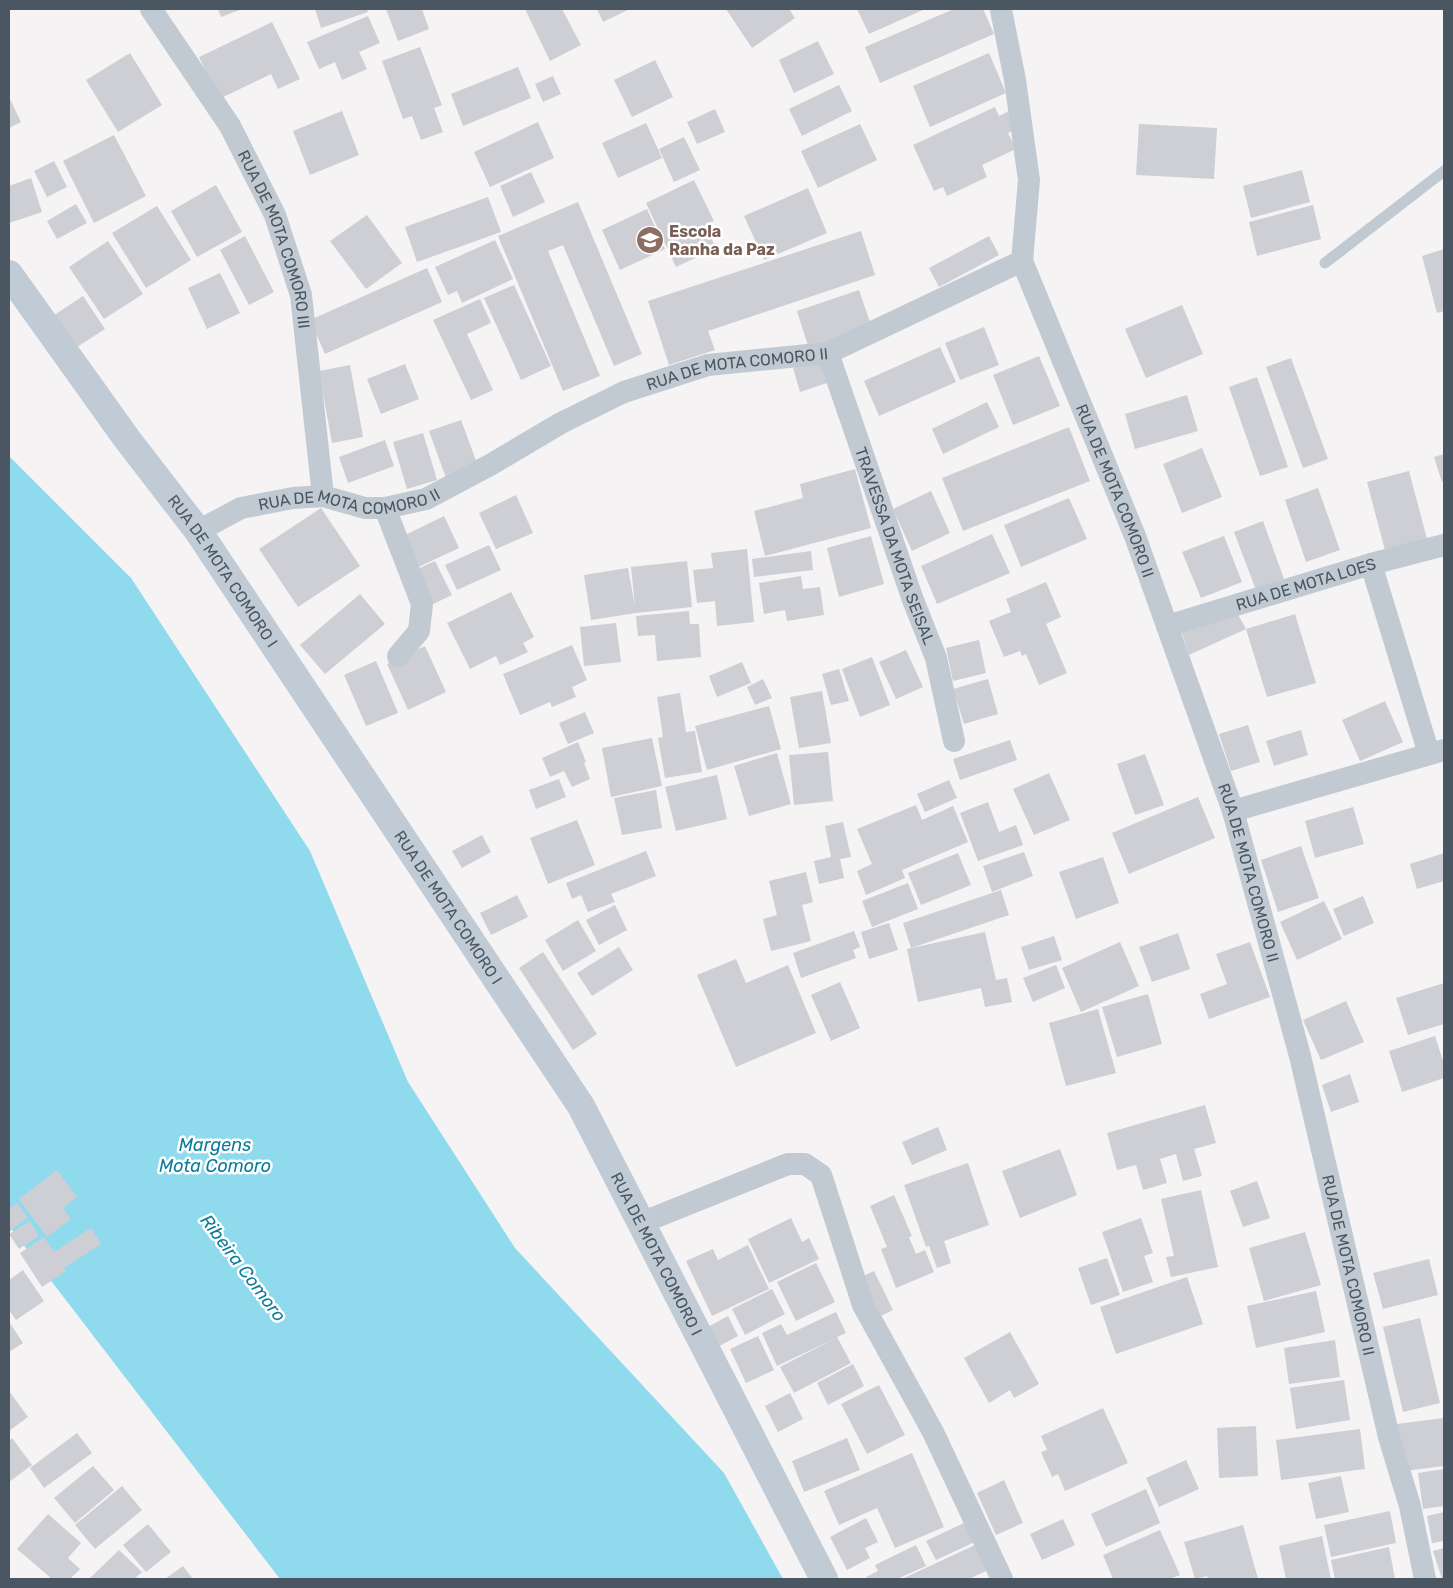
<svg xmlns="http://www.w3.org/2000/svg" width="1453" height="1588" font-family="Rubik,sans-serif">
<rect width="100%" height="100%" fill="#f5f3f3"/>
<!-- water -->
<path fill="#90daee" d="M9,456L131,578L310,851L408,1082L515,1248L724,1473L783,1579H280L9,1226Z"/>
<!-- building -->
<path fill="#cdcfd5" d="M218,9H242L221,17Z
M315,9H367L368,12L321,28Z
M386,9H422L429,29L398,41Z
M525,9H562L581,45L550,61Z
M597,9H630L603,22Z
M726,9H789L795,18L752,48Z
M857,9H925L869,34Z
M954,9H983L994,34L880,83L865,47Z
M368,16L380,43L359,52L367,69L342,80L335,62L319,69L307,42Z
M272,22L300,79L278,89L271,74L219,99L199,57Z
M818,41L834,74L794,93L779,60Z
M420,47L442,105L434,108L443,132L421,140L412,116L403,119L382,61Z
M130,53L162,105L118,132L86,80Z
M989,53L1006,93L930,127L913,86Z
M655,60L673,97L632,117L614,80Z
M518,67L531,98L463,126L451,94Z
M553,76L561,94L543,102L535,84Z
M839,85L852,111L802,136L789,109Z
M9,97L21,122L9,128Z
M995,107L999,116L1009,111L1018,128L1008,133L1016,149L982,165L987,177L947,196L943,187L934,191L913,145Z
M715,109L725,132L697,144L687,122Z
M342,111L359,155L310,175L293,131Z
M538,122L554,158L490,187L474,152Z
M646,123L662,158L618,178L602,143Z
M860,124L877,160L818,188L801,151Z
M1139,124L1217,128L1214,179L1136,175Z
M114,135L146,196L94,223L63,161Z
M684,137L700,170L674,182L659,149Z
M54,161L67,187L47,197L34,171Z
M1302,170L1310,202L1251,218L1243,186Z
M531,172L545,202L513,217L500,186Z
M31,178L42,212L9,223V186Z
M694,180L714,221L705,225L716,248L676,267L646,203Z
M216,185L242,232L197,257L171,211Z
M808,188L827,233L764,260L744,216Z
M488,197L501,232L417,262L405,227Z
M578,202L642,354L614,366L563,245L548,251L600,376L563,391L498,236Z
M76,204L87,223L57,239L47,221Z
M1313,205L1321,239L1257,256L1249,222Z
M157,206L191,260L146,288L112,233Z
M647,209L665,249L620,270L602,230Z
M367,215L402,263L366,289L330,241Z
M861,231L875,275L708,331L715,350L669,365L648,301Z
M245,236L274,292L249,305L220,250Z
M989,236L999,255L939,287L929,268Z
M495,240L513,279L462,303L457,291L448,295L435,267Z
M108,241L143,294L104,319L69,267Z
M1444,249V311L1437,313L1422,256Z
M427,268L442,302L325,354L310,320Z
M220,273L240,313L207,329L188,288Z
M514,285L551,366L521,380L484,298Z
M859,290L873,331L810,352L797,311Z
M83,296L105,329L74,349L53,316Z
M480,299L491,323L467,334L493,390L471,400L433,320Z
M1182,305L1203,354L1146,378L1125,329Z
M984,327L999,365L960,380L945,343Z
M940,347L956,382L879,416L864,381Z
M1039,356L1060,406L1013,425L993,375Z
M828,357L836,380L800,392L793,368Z
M1291,358L1328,459L1303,468L1266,367Z
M405,364L419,399L381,414L367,379Z
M350,365L363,437L332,443L319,371Z
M1257,377L1288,467L1260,476L1229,387Z
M1187,395L1198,431L1135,449L1125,414Z
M987,402L999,427L943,454L932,429Z
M461,420L478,466L446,478L429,431Z
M1069,427L1090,481L963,531L942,478Z
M423,433L437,480L407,489L393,442Z
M385,440L394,466L348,483L339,457Z
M1202,448L1222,497L1182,513L1163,464Z
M1444,454V481L1442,482L1434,457Z
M855,469L871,528L765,556L754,511L803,498L800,484Z
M1409,471L1428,543L1386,554L1367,482Z
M1318,488L1340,550L1306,562L1285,500Z
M931,491L950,533L912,551L893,509Z
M516,495L533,533L496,549L479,513Z
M1069,498L1087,539L1021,567L1004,525Z
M321,508L360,566L298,607L259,549Z
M444,516L459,548L412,570L397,539Z
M1263,521L1284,579L1256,590L1234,532Z
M992,534L1010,573L937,604L921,566Z
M871,536L884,584L839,597L827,548Z
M1224,536L1242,582L1201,598L1182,552Z
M489,545L501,570L457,590L445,565Z
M747,549L754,622L717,626L715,601L697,603L693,570L713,568L711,553Z
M811,551L813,570L754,577L752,559Z
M435,561L452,595L427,607L411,572Z
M687,561L692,607L636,613L591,620L584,575L628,568L635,606L631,567Z
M801,576L803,589L820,587L824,615L787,621L785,610L764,614L759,583Z
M1046,582L1061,617L1046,624L1067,673L1039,685L1026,654L1022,656L1020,651L1004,657L989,621L1011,612L1006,599Z
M511,592L534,637L523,643L528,652L500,665L496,656L470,669L447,623Z
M360,594L385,624L325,674L300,645Z
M689,611L690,624H699L701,657L657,661L655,635L638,636L636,616Z
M1236,611L1246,629L1189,655L1181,630Z
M1295,614L1316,683L1267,697L1246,629Z
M616,623L621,662L584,666L580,627Z
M979,640L986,673L953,681L946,648Z
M572,645L587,680L572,687L576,697L552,707L550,702L520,715L503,674Z
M425,646L446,692L408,710L387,664Z
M906,650L923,687L896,699L879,662Z
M872,657L890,705L860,717L842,669Z
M376,661L398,713L366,726L344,675Z
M742,662L751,683L717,697L709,676Z
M839,669L849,701L831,705L822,674Z
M763,679L772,698L755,705L747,687Z
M988,679L998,714L964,724L953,689Z
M822,691L831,743L799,748L790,697Z
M680,693L686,732L695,731L702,772L665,778L658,738L663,737L657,697Z
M1385,701L1403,742L1360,761L1342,720Z
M769,706L781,749L707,770L695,726Z
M585,712L594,733L568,744L559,723Z
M1248,725L1260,762L1231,771L1219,734Z
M1301,730L1308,755L1274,766L1266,741Z
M652,738L662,786L611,797L602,748Z
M1010,740L1017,760L960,780L953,759Z
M578,742L586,762L584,763L590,779L572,787L564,771L550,777L542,758Z
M828,752L833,801L794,805L789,755Z
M777,753L791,804L749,816L734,766Z
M1145,754L1164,805L1135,815L1117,764Z
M1049,773L1070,820L1034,835L1013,789Z
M717,775L727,819L676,831L665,787Z
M559,779L566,797L536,809L529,790Z
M949,780L957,798L925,812L917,794Z
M656,790L662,828L622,835L614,798Z
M1198,797L1215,838L1129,874L1112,833Z
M988,802L999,832L1016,825L1023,845L978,861L960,813Z
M916,805L922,820L953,806L968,842L902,870L905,878L866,895L857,871L872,864L857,829Z
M1353,807L1364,844L1315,858L1305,821Z
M577,820L595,865L548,884L530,838Z
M843,822L851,857L840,859L844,878L819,884L814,861L831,857L825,826Z
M482,835L491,852L462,868L452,851Z
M1301,846L1319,898L1278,912L1261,860Z
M646,851L656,876L611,894L615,902L588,912L581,895L572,899L566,883Z
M1024,852L1033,876L992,892L983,866Z
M958,853L971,885L921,905L908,873Z
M1444,853V881L1417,889L1410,864Z
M1103,857L1119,903L1076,919L1059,872Z
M806,872L813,902L802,905L811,941L771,951L763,919L777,915L769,881Z
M908,883L918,909L872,927L862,901Z
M1001,890L1009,915L911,948L903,923Z
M517,895L528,917L491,935L480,913Z
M1363,896L1374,923L1344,936L1333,909Z
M1324,901L1342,939L1297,960L1280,922Z
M615,905L627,930L599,945L586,920Z
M578,920L596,951L563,971L545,940Z
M889,923L898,950L869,959L861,932Z
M854,931L860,947L853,950L856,958L801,978L793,953Z
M985,932L996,980L1007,978L1012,1002L985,1007L981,988L918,1002L907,949Z
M1178,933L1190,969L1152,982L1139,947Z
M1054,936L1062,960L1029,970L1021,947Z
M1120,942L1139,986L1081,1012L1062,968Z
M1250,942L1270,997L1209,1019L1200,994L1227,984L1216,954Z
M619,947L633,970L592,996L577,973Z
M543,952L597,1034L573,1050L519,968Z
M736,959L746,983L788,965L816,1033L736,1067L697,975Z
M1056,965L1065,988L1033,1002L1023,978Z
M840,982L860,1028L831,1041L811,995Z
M1444,983V1024L1408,1035L1396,998Z
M1148,994L1162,1044L1117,1057L1102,1007Z
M1346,1001L1364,1042L1321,1060L1303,1020Z
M1098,1009L1116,1073L1066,1086L1049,1023Z
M1435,1036L1444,1064V1078L1402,1092L1389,1051Z
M1350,1074L1359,1102L1331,1112L1322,1085Z
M1205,1105L1216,1143L1194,1149L1202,1176L1183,1181L1176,1154L1160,1159L1167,1183L1143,1190L1136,1165L1117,1170L1107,1133Z
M938,1127L947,1150L912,1165L902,1142Z
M1060,1149L1077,1195L1020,1218L1002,1171Z
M968,1163L989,1225L944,1241L951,1263L937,1268L929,1246L926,1247L904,1185Z
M57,1170L77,1197L63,1208L71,1219L47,1237L19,1199Z
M1257,1181L1270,1218L1243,1227L1230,1191Z
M1201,1190L1218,1267L1171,1277L1166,1257L1174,1256L1161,1199Z
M894,1195L912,1236L909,1237L916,1254L925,1250L934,1272L896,1288L881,1249L887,1247L870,1206Z
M17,1203L28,1217L9,1232V1209Z
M791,1218L802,1242L809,1238L819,1259L769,1283L748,1239Z
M1141,1218L1153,1253L1144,1256L1153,1282L1123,1292L1102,1232Z
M30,1221L39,1236L19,1249L9,1234Z
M91,1228L101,1244L64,1268L66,1271L42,1287L20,1253L44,1237L54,1252Z
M1305,1232L1321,1285L1264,1301L1249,1248Z
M748,1245L769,1289L712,1316L686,1261L713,1249L718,1260Z
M1107,1258L1120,1295L1091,1305L1078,1268Z
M1429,1259L1438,1295L1383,1309L1373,1273Z
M816,1263L835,1302L796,1321L777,1282Z
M23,1270L44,1301L16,1320L9,1310V1280Z
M874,1271L893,1310L881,1316L861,1277Z
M1187,1277L1203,1324L1116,1354L1100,1307Z
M772,1289L785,1314L745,1335L732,1309Z
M1316,1291L1325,1332L1256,1348L1247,1306Z
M836,1312L846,1333L837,1337L851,1363L794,1393L780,1367L834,1339L777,1366L762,1333L781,1324L787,1335Z
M728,1316L738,1336L712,1350L702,1330Z
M1420,1318L1440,1403L1403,1412L1383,1327Z
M9,1323H10L23,1343L9,1352Z
M1010,1332L1039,1384L1014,1398L1010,1390L989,1403L964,1358Z
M758,1336L774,1370L746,1383L730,1349Z
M1335,1340L1340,1377L1289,1384L1284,1348Z
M853,1364L864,1386L828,1405L817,1383Z
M1344,1380L1350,1420L1296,1429L1290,1388Z
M879,1385L905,1435L867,1454L841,1404Z
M9,1391L28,1417L9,1431Z
M790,1393L803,1419L778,1432L765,1406Z
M1103,1408L1128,1463L1065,1491L1058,1474L1052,1477L1041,1452L1047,1450L1041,1436Z
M1444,1418V1466L1404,1471L1397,1424Z
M1256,1426L1258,1476L1219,1478L1217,1428Z
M1360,1429L1365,1469L1281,1480L1276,1440Z
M77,1433L92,1453L44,1488L30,1468Z
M12,1438L32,1465L9,1482V1441Z
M847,1438L860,1470L804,1492L792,1461Z
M912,1453L944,1527L895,1548L877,1508L839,1525L824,1491Z
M1186,1460L1199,1489L1159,1507L1146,1478Z
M93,1466L114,1490L75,1523L54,1498Z
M1444,1469V1506L1423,1509L1418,1473Z
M1341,1476L1349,1512L1316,1519L1308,1483Z
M1004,1480L1023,1523L996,1535L977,1493Z
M122,1486L142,1510L95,1549L75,1525Z
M1146,1489L1160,1523L1106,1547L1091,1514Z
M1390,1511L1396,1543L1331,1557L1324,1525Z
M1444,1512V1541L1432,1543L1427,1516Z
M48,1514L81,1543L68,1558L80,1569L70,1579H52L17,1549Z
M866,1518L878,1542L865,1548L870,1558L847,1570L830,1537Z
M1063,1519L1075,1545L1042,1560L1030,1534Z
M968,1521L977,1541L936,1560L926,1541Z
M148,1524L171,1552L146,1572L123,1545Z
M1243,1525L1258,1579H1208L1207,1576L1195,1579L1184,1542Z
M1160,1530L1180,1575L1170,1579H1113L1103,1555Z
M1322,1536L1331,1579H1286L1279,1546Z
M916,1545L926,1566L897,1579H868L866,1577L878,1571L875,1565Z
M975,1545L988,1570L969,1579H902Z
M1389,1547L1395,1579H1335L1331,1560Z
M1444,1548V1579H1442L1433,1551Z
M119,1550L142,1572L134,1579H89Z
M183,1566L193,1579H165Z"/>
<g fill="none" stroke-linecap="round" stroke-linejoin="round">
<!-- lane -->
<path stroke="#c1cad2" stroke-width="11" d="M1325,263L1444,171"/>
<!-- street -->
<g stroke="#c1cad2" stroke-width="22">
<path id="s1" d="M151,9L230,126L275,215L301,295L323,496"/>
<path d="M1001,10L1015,80L1029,180L1022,261"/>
<path id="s2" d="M828,353L913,600L936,658L954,741"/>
<path d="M385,508L422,604L419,631L398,656"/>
<path id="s3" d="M198,531L241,508L293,498L323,496L365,508H385L426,499L490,465L561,423L624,392L708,365L828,353L1022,261L1135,536L1233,811L1300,1056L1389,1437L1410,1506L1425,1579"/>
<path d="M1371,564L1429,754"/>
<path id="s4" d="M1167,626L1371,564L1444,545"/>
<path d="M1233,811L1444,750"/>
<path d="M641,1223L788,1164H805L821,1175L863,1305L933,1432L1002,1579"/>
</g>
<!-- secondary -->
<path stroke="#c1cbd6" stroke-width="28" id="s5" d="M9,274L127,439L198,531L581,1106L824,1579"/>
</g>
<!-- icons -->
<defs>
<g id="school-disc" transform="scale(1.4375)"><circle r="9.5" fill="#8d6e63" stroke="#fff"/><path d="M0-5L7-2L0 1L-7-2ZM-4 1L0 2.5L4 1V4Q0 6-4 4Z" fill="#fff"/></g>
</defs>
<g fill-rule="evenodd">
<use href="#school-disc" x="650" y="240"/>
</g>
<g text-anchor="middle" stroke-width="5" stroke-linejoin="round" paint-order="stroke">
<!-- education labels -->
<g font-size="16" font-weight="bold" fill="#785e54" stroke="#fff" text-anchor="start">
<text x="669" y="237">Escola<tspan x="669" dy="18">Ranha da Paz</tspan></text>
</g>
<!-- street labels -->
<g font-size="16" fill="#4a5661" stroke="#fff">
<text dy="6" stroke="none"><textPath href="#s1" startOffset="264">RUA DE MOTA COMORO III</textPath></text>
<text dy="6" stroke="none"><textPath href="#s3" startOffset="579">RUA DE MOTA COMORO II</textPath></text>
<text dy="6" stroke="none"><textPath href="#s3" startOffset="1134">RUA DE MOTA COMORO II</textPath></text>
<text dy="6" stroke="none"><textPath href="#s3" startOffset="159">RUA DE MOTA COMORO II</textPath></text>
<text dy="6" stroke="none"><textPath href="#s2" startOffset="204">TRAVESSA DA MOTA SEISAL</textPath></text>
<text dy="6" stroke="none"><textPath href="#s5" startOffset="366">RUA DE MOTA COMORO I</textPath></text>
<text dy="6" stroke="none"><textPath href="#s4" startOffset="145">RUA DE MOTA LOES</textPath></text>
<text dy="6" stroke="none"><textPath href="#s3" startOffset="1539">RUA DE MOTA COMORO II</textPath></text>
<text dy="6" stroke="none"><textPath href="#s5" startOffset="771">RUA DE MOTA COMORO I</textPath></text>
<text dy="6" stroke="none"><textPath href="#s5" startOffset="1176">RUA DE MOTA COMORO I</textPath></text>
<text dy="6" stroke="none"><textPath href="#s3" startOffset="1944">RUA DE MOTA COMORO II</textPath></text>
</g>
<!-- water labels -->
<g font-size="18" font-style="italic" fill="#0c7c9b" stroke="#fff">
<text x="215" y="1151">Margens<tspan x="215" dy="21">Mota Comoro</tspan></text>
<text transform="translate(243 1268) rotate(53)" y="6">Ribeira Comoro</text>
</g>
</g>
<!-- border -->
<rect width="1453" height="1588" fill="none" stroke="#4a5661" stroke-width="20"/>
</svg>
